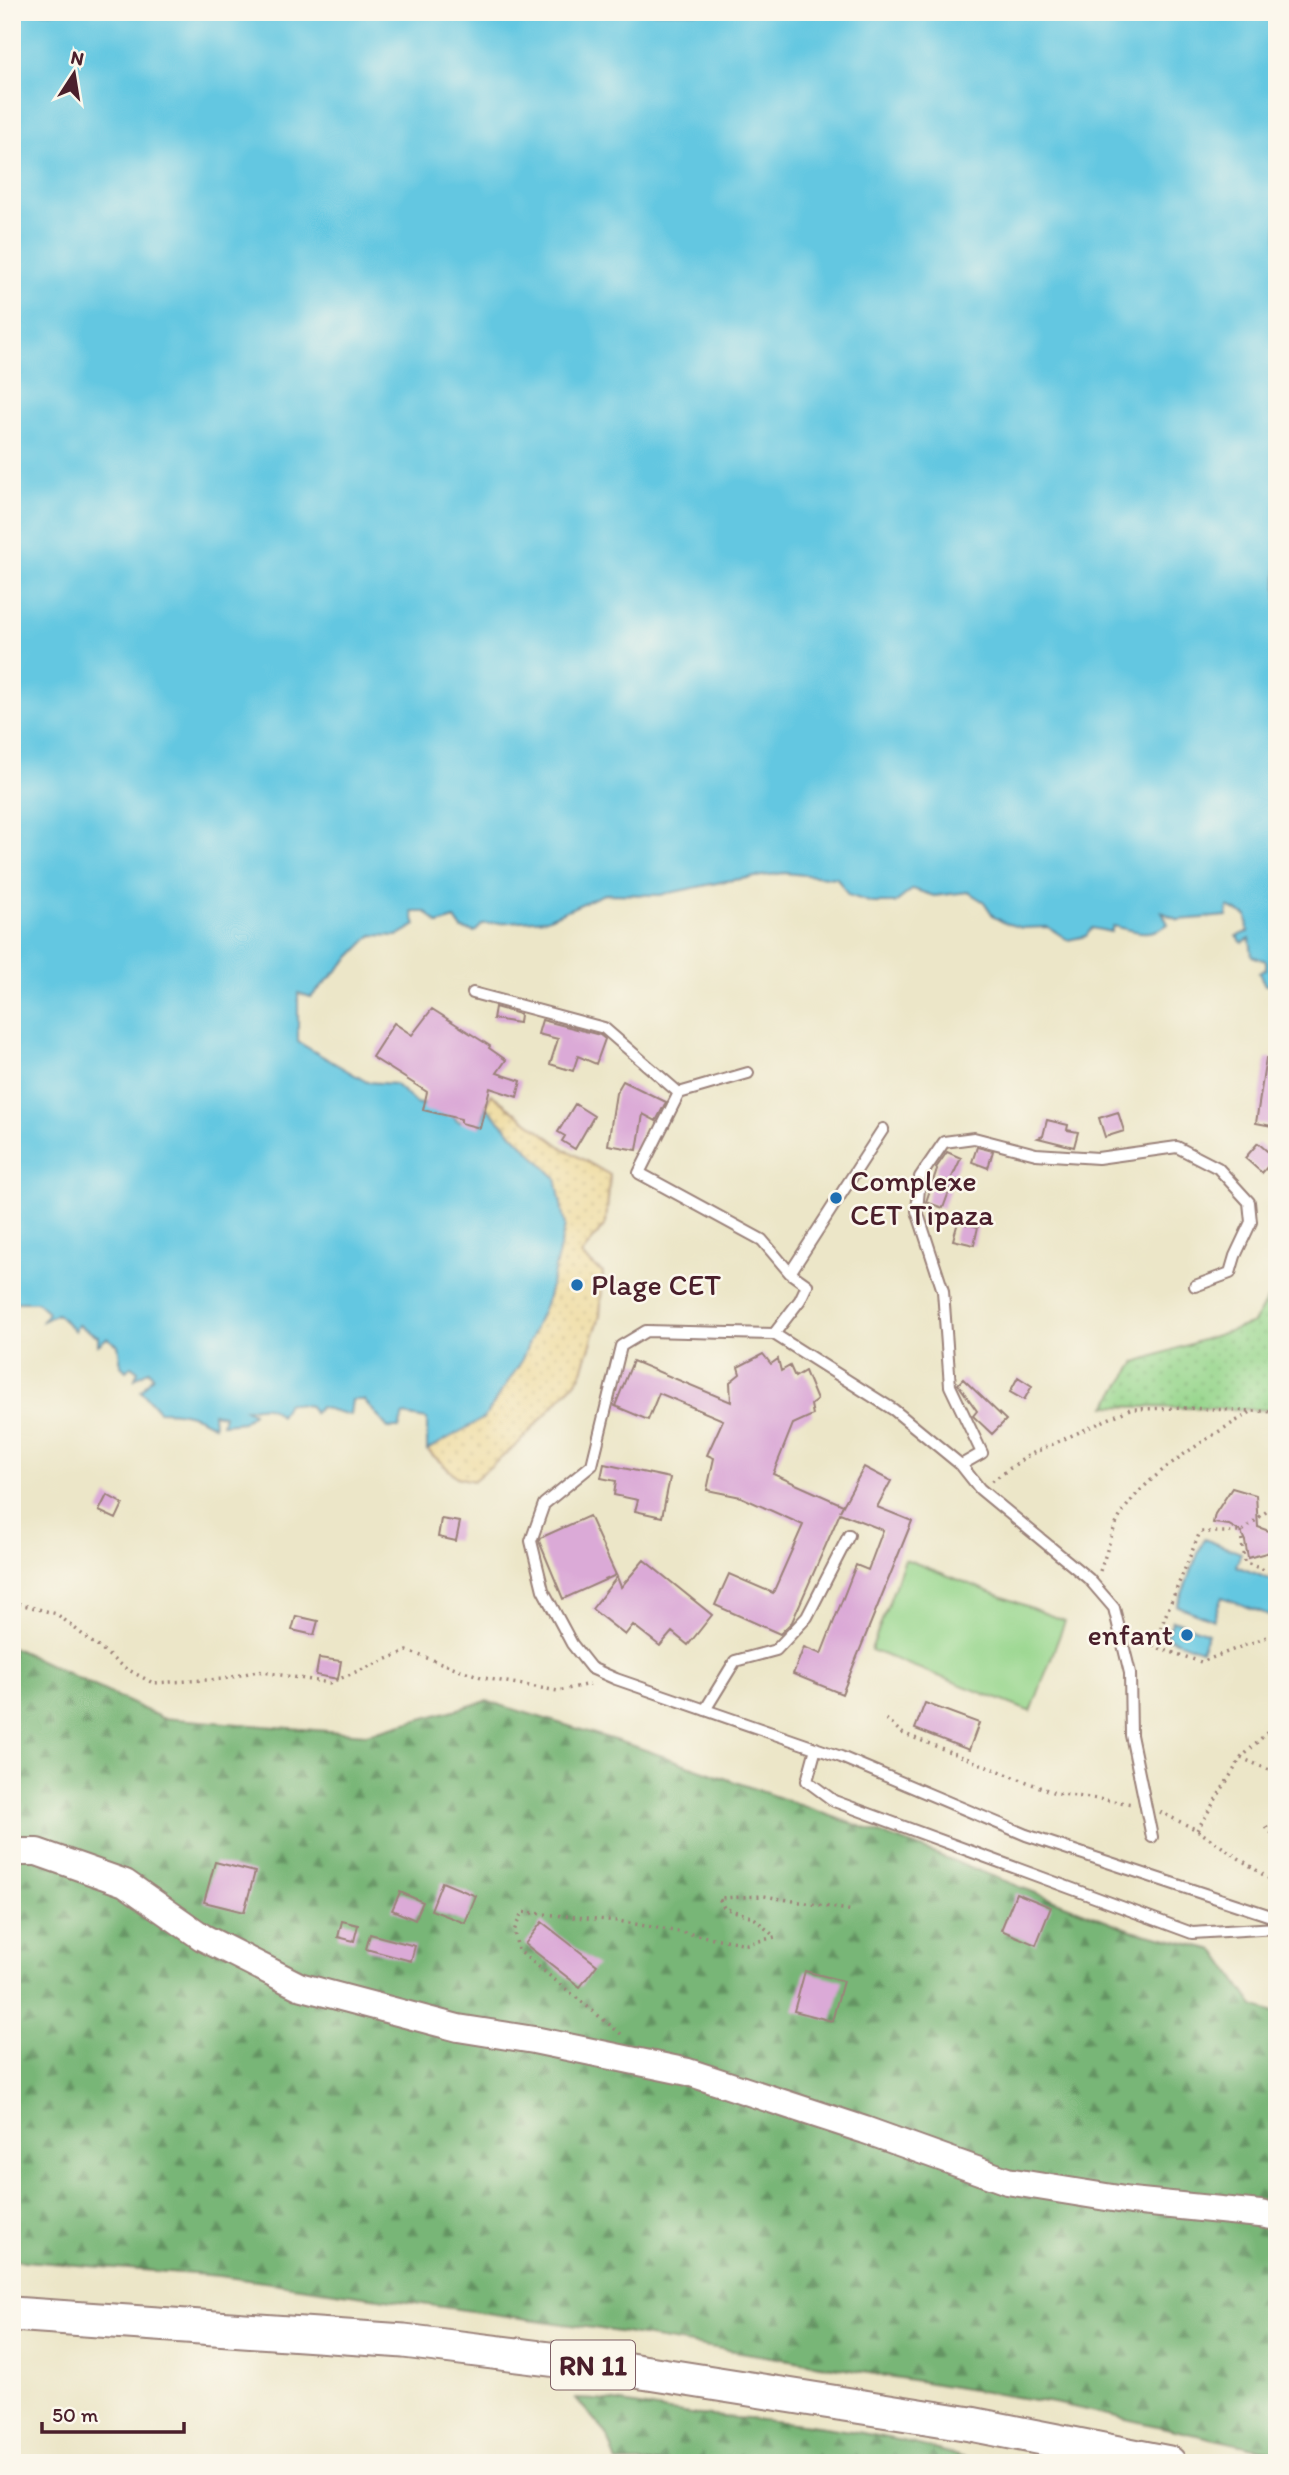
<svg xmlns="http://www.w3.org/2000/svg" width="1289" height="2475" font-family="Itim,sans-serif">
<defs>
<pattern id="grass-dots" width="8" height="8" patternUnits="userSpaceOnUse" patternTransform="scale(1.75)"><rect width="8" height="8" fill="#95d58b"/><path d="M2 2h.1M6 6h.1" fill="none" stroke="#82b678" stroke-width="1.8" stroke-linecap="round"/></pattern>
<pattern id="forest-firs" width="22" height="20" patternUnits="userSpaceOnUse" patternTransform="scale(1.75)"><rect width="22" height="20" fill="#78b677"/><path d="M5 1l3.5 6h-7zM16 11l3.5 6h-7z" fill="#649362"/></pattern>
<pattern id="sand-dots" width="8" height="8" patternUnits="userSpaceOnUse" patternTransform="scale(1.75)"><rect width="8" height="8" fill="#eeda9e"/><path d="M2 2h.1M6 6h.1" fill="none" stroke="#cebb88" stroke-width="1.8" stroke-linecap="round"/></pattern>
</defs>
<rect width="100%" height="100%" fill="#fbf7ec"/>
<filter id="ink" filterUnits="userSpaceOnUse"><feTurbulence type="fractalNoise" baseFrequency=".0143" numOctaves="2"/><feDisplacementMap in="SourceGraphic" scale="14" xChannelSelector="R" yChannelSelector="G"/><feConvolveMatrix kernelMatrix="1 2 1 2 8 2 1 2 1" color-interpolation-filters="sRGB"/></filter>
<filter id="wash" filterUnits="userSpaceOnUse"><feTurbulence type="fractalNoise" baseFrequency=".00686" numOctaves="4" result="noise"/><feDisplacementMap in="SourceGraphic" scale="28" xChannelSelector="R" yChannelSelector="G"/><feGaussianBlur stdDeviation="1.57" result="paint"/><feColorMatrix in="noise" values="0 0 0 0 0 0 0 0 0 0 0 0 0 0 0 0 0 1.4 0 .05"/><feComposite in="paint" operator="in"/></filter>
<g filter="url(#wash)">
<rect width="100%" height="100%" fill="#ece6c8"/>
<!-- grass -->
<path fill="url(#grass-dots)" stroke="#707a5b" stroke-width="2" d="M1277,1284V1410L1106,1406L1136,1362L1253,1323Z"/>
<!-- forest -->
<path fill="url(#forest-firs)" stroke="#616a51" stroke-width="2" d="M12,1647L162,1718L366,1734L487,1701L634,1746L910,1844L1131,1930L1215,1950L1254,2006L1277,2014V2453L1059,2404L600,2329L220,2276L12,2260Z
M576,2399C616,2399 653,2410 692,2414C715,2417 738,2418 761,2420C835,2426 910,2439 980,2463H617L607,2434Z"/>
<!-- sand -->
<path fill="url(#sand-dots)" stroke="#9c7c64" stroke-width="2" d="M491,1094L563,1148L610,1175L606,1223L581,1255L603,1273L600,1316L580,1377L519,1443L473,1481L457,1477L427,1450L452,1434L548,1297L565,1226L556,1178L486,1107Z"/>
<!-- garden -->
<path fill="#95d58b" stroke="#707a5b" stroke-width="2" d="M905,1559L1065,1621L1031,1712L871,1650Z"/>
<!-- water -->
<path fill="#63c7e1" stroke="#567386" stroke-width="2" d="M12,12H1277V986L1265,985L1259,973L1266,969V961L1252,956L1250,938L1242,943L1237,936L1248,932L1247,916L1228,907L1227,916L1178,920L1162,912L1168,924C1150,938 1134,931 1113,926L1111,932L1092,928L1086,936L1068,940L1048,927L1022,928L1005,923L994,917L984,902L968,892L934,896L913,889L895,903H872L848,895L837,878L784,873L726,881L660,895L604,894L547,919L483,924L475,932L462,929L455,919L438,924L426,912H412L416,925L397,936L372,935L311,997L298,993V1042L367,1082L395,1084L416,1103L447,1109L457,1121L481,1125L486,1107L556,1178L565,1226L548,1297L520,1364L484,1418L427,1450V1419L403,1415L399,1428H388L364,1400H352L350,1415L320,1407L314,1413L310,1406L287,1403L280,1416C268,1403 261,1406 245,1409L253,1413L243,1422L222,1424L224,1415L213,1413L214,1426C195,1414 181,1411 159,1411L141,1391L153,1376L149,1370L135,1379L138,1371L131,1366L126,1371L121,1366L118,1345L107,1338L98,1345V1336L78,1325L75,1331L57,1314L43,1321L48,1312L37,1302H16L12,1294Z
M1204,1539L1241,1553L1236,1566L1277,1582V1618L1222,1597L1213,1620L1177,1606Z
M1173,1620L1208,1633L1201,1650L1166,1637Z"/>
<g id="blocks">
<!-- building -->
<path fill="#dbaad7" d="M495,1007L520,1014L519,1023L493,1019Z
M432,1009L490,1046L489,1048L506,1060L497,1073L521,1081L517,1097L490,1088L480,1128L461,1123V1119L423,1110L427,1092L372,1057L394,1023L412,1035Z
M542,1020L600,1035L605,1039L596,1064L578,1056L573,1071L550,1064L558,1039L538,1034Z
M1266,1058H1272L1277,1127L1256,1123Z
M623,1081L666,1102L656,1121L643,1114L637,1150L608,1145L616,1093Z
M575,1104L594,1116L575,1149L562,1141L565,1136L558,1132Z
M1118,1112L1124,1131L1105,1137L1099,1118Z
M1047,1120L1068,1125L1067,1130L1078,1132L1074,1147L1038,1138L1043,1136Z
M1258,1143L1275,1158L1262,1173L1245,1158Z
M977,1147L993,1151L988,1168L972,1162Z
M947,1152L961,1158L947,1188L950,1189L943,1208L926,1202L937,1169L936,1168Z
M958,1222L978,1227L974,1245L953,1240Z
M763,1354L771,1364L778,1359L781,1371L790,1366L795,1377L805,1371L817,1400L811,1405L813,1415L793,1424L773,1474L843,1505L840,1511L864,1467L891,1481L877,1507L912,1521L842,1694L793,1674L804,1647L821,1654L856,1565L868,1570L883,1530L840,1513L792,1622L780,1634L715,1605L729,1574L773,1593L803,1525L741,1497L707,1490L714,1458L707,1455L723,1420L659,1393L648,1420L615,1406L633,1361L731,1402L730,1382L740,1374L738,1367Z
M1018,1377L1032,1386L1024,1400L1010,1392Z
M963,1379L1006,1420L992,1434L973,1416L977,1411L958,1384Z
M604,1464L670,1478L662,1517L635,1511L638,1500L614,1495L616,1481L601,1478Z
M1232,1488L1256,1495L1258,1527L1277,1534V1550L1248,1558L1245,1541L1241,1532L1229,1525L1213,1523L1215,1514Z
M107,1495L123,1504L116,1519L99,1511Z
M589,1516L616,1575L563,1599L539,1541L540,1538Z
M441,1519L460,1522L456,1541L438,1537Z
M644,1560L712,1615L688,1645L672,1632L660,1646L633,1625L625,1635L592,1609L617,1577L621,1587Z
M296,1616L318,1621L314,1635L292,1630Z
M319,1658L341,1661L338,1679L316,1675Z
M925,1703L979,1723L969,1750L915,1729Z
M215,1862L255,1872L244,1912L204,1902Z
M442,1882L476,1896L465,1923L431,1910Z
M400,1892L423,1902L415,1920L392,1910Z
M1016,1893L1051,1907L1036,1945L1001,1930Z
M342,1921L358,1925L354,1941L338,1937Z
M542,1922L597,1965L580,1987L525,1944Z
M370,1934L415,1946L411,1961L366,1949Z
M805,1971L843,1981L832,2021L794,2011Z"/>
</g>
</g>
<g filter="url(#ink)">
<use href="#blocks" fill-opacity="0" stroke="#9b827a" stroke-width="2"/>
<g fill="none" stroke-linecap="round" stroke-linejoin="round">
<!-- service casing -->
<g stroke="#9b827a" stroke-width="14">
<path id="service" d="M473,993L604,1028L679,1093
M748,1073L679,1093L639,1173L762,1240L790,1273
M883,1129L790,1273L807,1285L800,1300L774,1334L646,1331L621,1346L592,1465L544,1504L531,1541L543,1590L572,1644L591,1668L616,1679L841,1757L1026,1835L1277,1918
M774,1334L894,1410L961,1465L982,1453L950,1386L943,1291L917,1211L920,1177L944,1142L974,1138L1036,1154L1098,1158L1177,1147L1218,1168L1249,1202L1251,1222L1235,1256L1230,1273L1195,1286
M961,1465L980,1489L1089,1579L1114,1608L1130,1673L1131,1735L1152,1837
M705,1710L735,1661L776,1650L807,1617L849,1535
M816,1748L807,1781L834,1801L1192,1933L1277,1928"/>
</g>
<!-- tertiary casing -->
<g stroke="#9b827a" stroke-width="30">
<path id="tertiary" d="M12,1852H37L125,1883L202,1937L299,1986L458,2028L534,2040L688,2072L865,2130L1007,2181L1131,2201L1260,2214L1277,2217"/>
</g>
<!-- primary casing -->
<g stroke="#9b827a" stroke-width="37">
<path id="primary" d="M12,2314L404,2341L598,2365L971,2424L1169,2463"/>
</g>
<!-- path -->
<path stroke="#9b827a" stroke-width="3.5" stroke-dasharray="2 5" stroke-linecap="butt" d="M992,1481L1029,1455L1130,1409L1187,1408L1277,1412
M1277,1503L1241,1532H1200L1153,1646L1201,1662L1277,1633
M1241,1532L1244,1562L1277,1575
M1100,1571C1107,1553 1111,1531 1121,1515C1146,1473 1210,1437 1251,1412
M12,1602L57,1614L123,1667L153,1683L224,1679L257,1671L329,1683L407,1651L484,1678L558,1691L590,1684
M886,1719L902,1733L1055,1793L1133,1804
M1241,1758L1277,1773
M1160,1812L1197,1830L1277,1884
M1266,1827L1277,1839
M1197,1830L1241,1758L1277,1723
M621,2034L518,1950L514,1931L522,1912L618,1921L747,1944L775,1937L753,1917L724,1908L719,1898L764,1896L854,1911"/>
<!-- service -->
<use href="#service" stroke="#fff" stroke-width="10"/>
<!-- tertiary -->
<use href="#tertiary" stroke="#fff" stroke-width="26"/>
<!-- primary -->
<use href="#primary" stroke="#fff" stroke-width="33"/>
</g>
</g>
<!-- markers -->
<g fill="#1f6fb2" stroke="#fbf7ec" stroke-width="2.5">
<circle cx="836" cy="1198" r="7"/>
<circle cx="577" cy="1285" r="7"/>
<circle cx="1187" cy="1635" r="7"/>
</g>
<g text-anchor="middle" stroke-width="5" stroke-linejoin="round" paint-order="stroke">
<!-- shield labels -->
<rect fill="#fbf7ec" stroke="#7f6065" stroke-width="2" x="551" y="2340.5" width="84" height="49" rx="5"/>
<g font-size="28" font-weight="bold" fill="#4a1f2b">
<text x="593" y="2375">RN 11</text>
</g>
<!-- poi labels -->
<g font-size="30" fill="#4a1f2b" stroke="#fbf7ec" text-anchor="start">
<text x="850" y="1191">Complexe<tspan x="850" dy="34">CET Tipaza</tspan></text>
<text x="591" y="1295">Plage CET</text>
<text x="1173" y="1645" text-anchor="end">enfant</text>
</g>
</g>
<!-- margin -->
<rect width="1289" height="2475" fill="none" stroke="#fbf7ec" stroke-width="42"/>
<!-- north arrow -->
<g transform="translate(74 74) rotate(12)" stroke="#fbf7ec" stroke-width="5" paint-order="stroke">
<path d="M0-5L12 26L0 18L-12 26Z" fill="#4a1f2b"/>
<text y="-10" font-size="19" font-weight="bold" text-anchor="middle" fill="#4a1f2b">N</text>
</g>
<!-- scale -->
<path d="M42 2422v10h142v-10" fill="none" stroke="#4a1f2b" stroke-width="3.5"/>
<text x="52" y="2422" font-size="21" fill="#4a1f2b" stroke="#fbf7ec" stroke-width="5" paint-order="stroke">50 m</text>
</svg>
